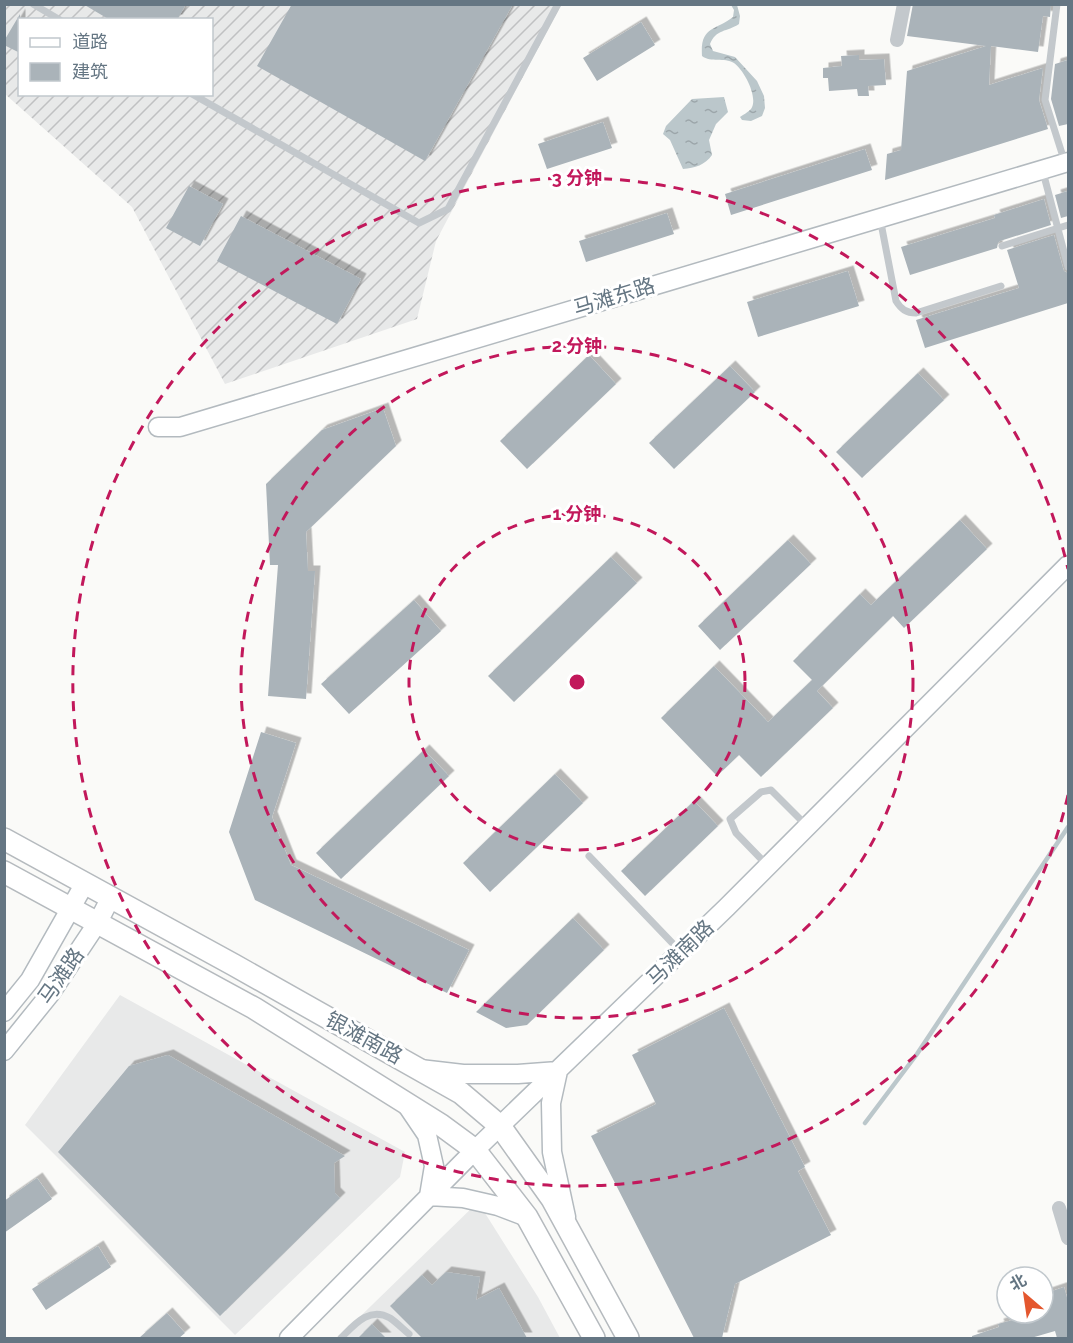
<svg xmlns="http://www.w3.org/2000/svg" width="1073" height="1343" font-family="Raleway,'Noto Sans SC',sans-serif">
<defs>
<pattern id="industrial-furrows" width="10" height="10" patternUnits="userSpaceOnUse" patternTransform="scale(1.5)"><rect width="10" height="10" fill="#e8e9e9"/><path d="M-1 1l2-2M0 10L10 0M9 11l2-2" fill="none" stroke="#c0c1c2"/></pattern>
<pattern id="water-ripples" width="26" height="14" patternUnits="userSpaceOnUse" patternTransform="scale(1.5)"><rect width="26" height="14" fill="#bbc7cb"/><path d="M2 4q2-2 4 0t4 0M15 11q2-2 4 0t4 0" fill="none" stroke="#9ca6aa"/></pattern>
<filter id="shadow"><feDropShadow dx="5.5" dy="-5.5" stdDeviation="0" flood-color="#0004"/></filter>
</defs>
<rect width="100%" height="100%" fill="#fafaf8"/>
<!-- built -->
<path fill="#e8e9e9" d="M120,995L405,1152L400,1177L235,1335L25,1125Z
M478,1202L538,1297L560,1338H338Z"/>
<!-- industrial -->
<path fill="url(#industrial-furrows)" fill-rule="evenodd" d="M5,5H561L436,241L417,319L225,384L132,207L5,94ZM20,20H212V94H20Z"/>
<!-- water -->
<path fill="url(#water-ripples)" d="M731,5H737L740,16L739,24C727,32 716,29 710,44L713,51L735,57L757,81L764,96L765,108L762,116L751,121L742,120L740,117C743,115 748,112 751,109C759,98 744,70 734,63C724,57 711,63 702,56C700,26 715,31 733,17L734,10Z
M724,97L728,112L716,124L709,140L712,155C705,165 695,168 683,169L670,140L663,134L666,126L692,99Z"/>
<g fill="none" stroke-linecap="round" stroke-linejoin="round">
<!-- stream -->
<path stroke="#bbc7cb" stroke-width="4.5" d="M865,1123L917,1054L1068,827"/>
</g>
<!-- building -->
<path fill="#aab3b9" filter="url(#shadow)" d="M83,4H186L177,20H110Z
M292,4H513L425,161L257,66Z
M913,4H1051L1050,17L1043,16L1038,52L991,46L989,85L1043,68L1039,100L1048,129L885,180L887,154L901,150L907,71L986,46L907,36Z
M20,14V53L4,45V41Z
M641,22L655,45L597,81L583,58Z
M859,55V60L884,59L886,85L868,86L869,96H858L857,89L829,91L828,78H823V68L842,66L841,56Z
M1068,60V124L1059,126L1051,99L1055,64Z
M603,122L612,148L547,169L538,144Z
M865,149L872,170L731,215L725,194Z
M189,186L223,204L200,246L166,228Z
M1068,191V216L1061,218L1055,195Z
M1044,199L1051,225L1000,241L998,243L997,248L910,275L901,247L995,218L994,215Z
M667,213L674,234L586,262L579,241Z
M241,216L361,279L337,324L217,261Z
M1054,235L1063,268L1064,271L1068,273V303L925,348L916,320L1019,288L1007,250Z
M848,271L859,306L758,337L747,302Z
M589,355L616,384L527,469L500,441Z
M730,366L755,392L674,469L649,443Z
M918,373L944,400L862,478L836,452Z
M383,408L396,446L306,532L308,571H315L306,699L268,696L278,565H270L266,484L322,430Z
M960,520L987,549L904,628L893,616L817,691L833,708L761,777L739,755L717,776L661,718L714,666L768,722L812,680L793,661L860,594L871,605Z
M788,540L811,564L720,650L698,626Z
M611,557L637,583L514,702L488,676Z
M414,600L441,631L349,714L321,684Z
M261,732L296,743L272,817L291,865L469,950L447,993L255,900L229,832Z
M424,750L449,776L341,879L316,853Z
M555,774L583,803L490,892L463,863Z
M694,801L718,826L645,896L621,871Z
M573,918L604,950L527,1025L506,1028L476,1012Z
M724,1008L805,1167L798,1171L831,1235L735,1284L722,1338H694L591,1136L656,1104L632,1055Z
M168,1055L345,1156L334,1163L335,1193L340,1198L220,1316L58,1152L129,1066Z
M37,1178L52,1199L4,1233V1201Z
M98,1246L111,1267L46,1310L32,1289Z
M446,1272L480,1277L476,1300L499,1288L527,1338H422L390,1306L422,1275L432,1285Z
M1064,1287L1068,1301V1338H1057L1055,1331L1031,1338H972V1336L999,1327L998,1324L1027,1316L1026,1313H1043V1294Z
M167,1313L185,1333L179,1338H139Z
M372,1324L386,1338H358Z"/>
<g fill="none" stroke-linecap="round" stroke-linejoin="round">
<!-- secondary casing -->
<g stroke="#b3babf" stroke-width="21">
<path id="secondary" d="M158,427H180L1068,162
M4,1012L30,980L85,883
M4,1051L50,994L98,922L111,897
M420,1069L463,1074H518L558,1071L551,1103L552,1152L566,1217
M406,1104L427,1135L434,1166L429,1196L463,1198L498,1206L527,1217
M289,1338L475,1150L727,907L1068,565"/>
</g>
<!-- primary casing -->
<g stroke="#b5babe" stroke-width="24">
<path id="primary" d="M4,839L234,965L461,1093L500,1126L552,1199L628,1338
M4,872L254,1008L441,1125L475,1150L527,1217L594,1338"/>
</g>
<!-- lane -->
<path stroke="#c3c8cc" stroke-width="7" d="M33,4L60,20
M1057,4L1045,100L1065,163
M192,94L419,223L448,209L558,4
M1043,172L1068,267
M880,218L896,301C901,309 906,313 916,313L1001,286
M1002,246L1068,225
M589,856L679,950
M767,865L736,833L730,819L761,792L771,790L807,826
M341,1338C354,1325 369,1306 390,1318C396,1322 403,1329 409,1334"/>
<!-- street -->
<path stroke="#c3c8cc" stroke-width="14" d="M897,40L904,4
M1059,1208L1068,1238"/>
<!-- secondary -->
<use href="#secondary" stroke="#fff" stroke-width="18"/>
<!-- primary -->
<use href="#primary" stroke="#fff" stroke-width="21"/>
</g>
<!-- distance rings -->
<g fill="none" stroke="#c2185b" stroke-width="3" stroke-dasharray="10 8">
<circle cx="577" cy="682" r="168"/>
<circle cx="577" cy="682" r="336"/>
<path d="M1068 795A504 504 0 1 1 1068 569"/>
</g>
<g text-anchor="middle" stroke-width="6" stroke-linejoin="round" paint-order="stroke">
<!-- street labels -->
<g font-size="21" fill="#657683" stroke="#fff">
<text transform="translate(614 297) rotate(-17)" y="7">马滩东路</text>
<text transform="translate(680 953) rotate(-44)" y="7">马滩南路</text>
<text transform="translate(61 976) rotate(-55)" y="7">马滩路</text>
<text transform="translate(364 1038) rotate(29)" y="7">银滩南路</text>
</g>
</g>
<circle cx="577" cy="682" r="9" fill="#c2185b" stroke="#fff" stroke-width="3"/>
<g font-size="18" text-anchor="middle" font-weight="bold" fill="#c2185b" stroke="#fff" stroke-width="6" stroke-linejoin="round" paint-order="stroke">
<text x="577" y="184">3 分钟</text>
<text x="577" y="352">2 分钟</text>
<text x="577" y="520">1 分钟</text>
</g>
<!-- border -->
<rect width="1073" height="1343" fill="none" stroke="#657683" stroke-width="12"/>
<!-- legend -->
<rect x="18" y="18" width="195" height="78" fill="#ffffff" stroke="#c1c8cd" stroke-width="1.5"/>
<rect x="30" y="38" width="30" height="9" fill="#ffffff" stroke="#c1c8cd" stroke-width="1.5"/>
<text x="72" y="48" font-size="18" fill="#657683">道路</text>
<rect x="30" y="63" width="30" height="18" fill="#aab3b9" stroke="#c1c8cd" stroke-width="1.5"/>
<text x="72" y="78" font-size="18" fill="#657683">建筑</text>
<!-- north arrow -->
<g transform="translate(1025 1295) rotate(331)"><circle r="28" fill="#ffffff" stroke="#c1c8cd" stroke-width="1.5"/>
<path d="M0-4.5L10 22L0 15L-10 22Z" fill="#e4572e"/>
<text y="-9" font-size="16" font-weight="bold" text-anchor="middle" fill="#657683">北</text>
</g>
</svg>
